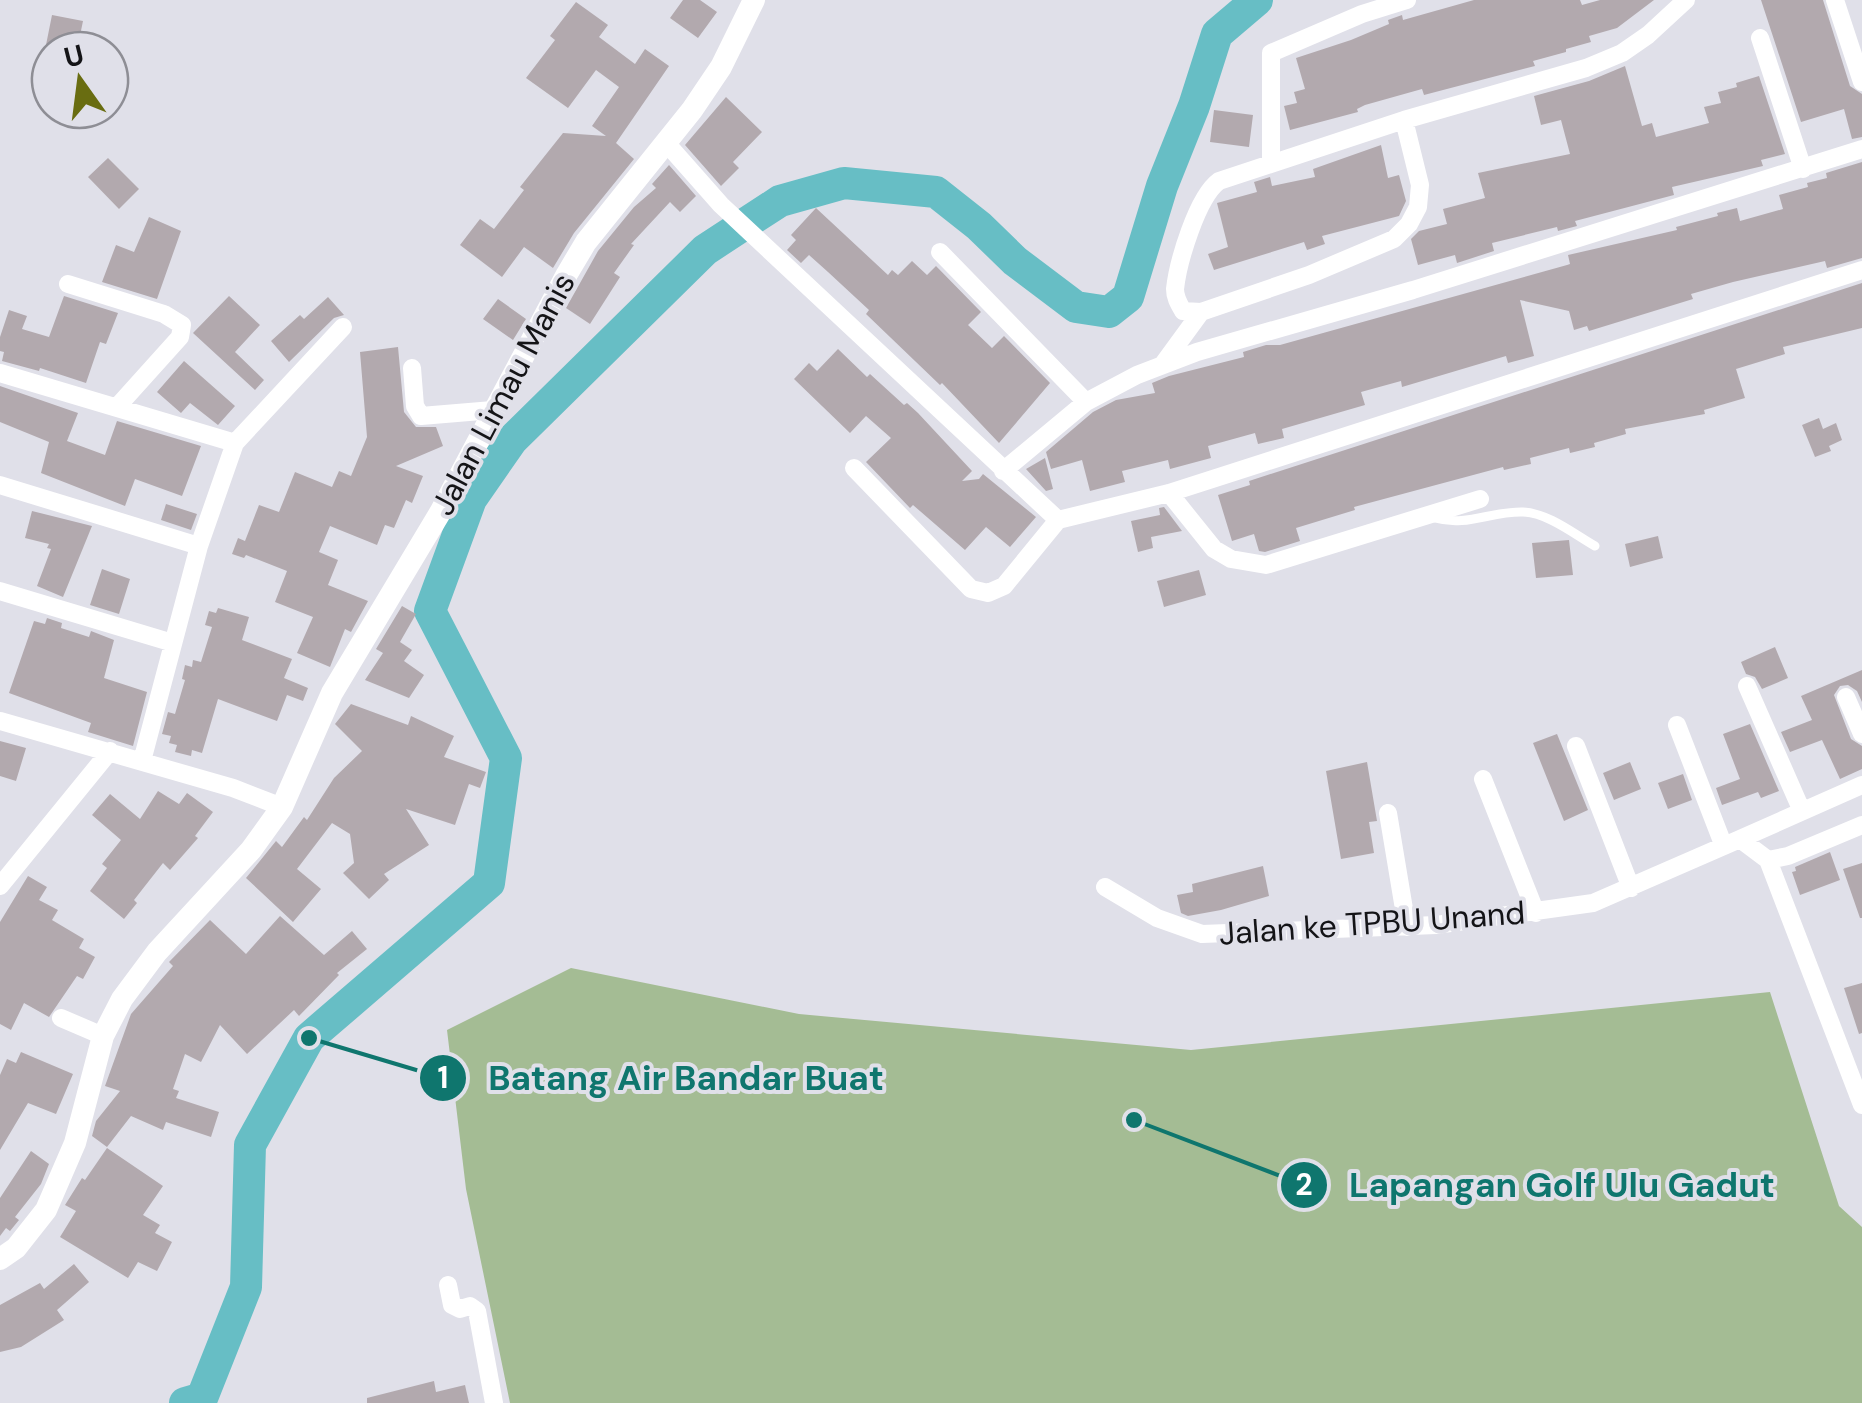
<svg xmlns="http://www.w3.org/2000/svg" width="1862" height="1403" font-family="'DM Sans',sans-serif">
<rect width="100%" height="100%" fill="#e0e0e9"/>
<!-- green -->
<path fill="#a4bc94" d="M571,968L799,1014L1191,1050L1770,992L1839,1206L1862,1227V1403H510L466,1189L447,1030Z"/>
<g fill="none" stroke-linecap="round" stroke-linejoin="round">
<!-- river -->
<path stroke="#67bec5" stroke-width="32" d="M185,1403L202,1398L246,1287L250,1145L309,1038L489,883L506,758L430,611L471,499L512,440L705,250L780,201L844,183L936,192L979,226L1015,261L1076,307L1109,312L1128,297L1162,186L1194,106L1217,34L1257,0"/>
</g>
<!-- building -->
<path fill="#b2a9ae" d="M683,0H700L717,12L698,38L670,18Z
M1474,0H1580L1582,5L1600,0H1654L1617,28L1589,36L1591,42L1566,49V52L1533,61L1535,66L1424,95L1422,89L1365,105L1357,109L1358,112L1290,130L1284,106L1297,103L1294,92L1305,89L1296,58L1351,40L1389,24L1388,20L1402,15L1403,20Z
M1761,0H1823L1850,86L1862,94V137L1852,139L1844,109L1801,122Z
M576,2L608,25L599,37L635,64L645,49L669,66L616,143L634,159L574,233L553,268L524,247L502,277L460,245L480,219L494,229L524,190L520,187L563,133L606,136L592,126L619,87L596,70L568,108L526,78L555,40L550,36Z
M52,15L83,21L77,50L46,45Z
M1625,66L1642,126L1652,123L1656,137L1709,123L1704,107L1721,103L1718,92L1737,87L1736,83L1759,76L1785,154L1761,160L1763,166L1672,187L1674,195L1575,221L1577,226L1558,231L1557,227L1492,243L1494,251L1457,263L1455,255L1418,265L1411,239L1419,231L1447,224L1443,209L1485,198L1478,173L1570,154L1561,120L1541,125L1534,96L1589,81Z
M726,97L762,132L733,162L739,168L721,186L685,145Z
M1214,110L1253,115L1249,147L1210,142Z
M1381,145L1388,178L1399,175L1406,201L1399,216L1322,236L1325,244L1307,250L1304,242L1214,270L1208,254L1228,247L1217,203L1257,192L1254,182L1270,177L1272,186L1315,177L1313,169Z
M108,158L139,189L119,209L88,177Z
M1862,162V258L1827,268L1825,261L1733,282L1691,294L1693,299L1589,331L1587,326L1574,330L1569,311L1520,300L1534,356L1508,363L1506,356L1402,387L1401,381L1361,392L1365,405L1282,429L1284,438L1258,444L1255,433L1208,446L1211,458L1170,469L1168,460L1122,471L1125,482L1090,491L1082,460L1051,469L1046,452L1093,412L1116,400L1155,393L1152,383L1169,376L1244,357L1243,352L1266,345H1280L1567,265L1570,264L1568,255L1677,230L1676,227L1718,216L1717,213L1737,208L1740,221L1783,209L1779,195L1808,187L1807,183L1827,178L1826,173Z
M669,165L696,196L680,212L670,202L631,244L634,245L614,273L620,277L590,324L566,308L598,251L634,207L656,188L652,184Z
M816,208L888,275L892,270L898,275L912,261L927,275L936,266L981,312L968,325L992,348L1004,336L1050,383L999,443L942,383L940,385L866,314L869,310L828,272L809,255L801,263L787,250L796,240L791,235Z
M149,217L181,231L157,299L102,282L116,245L134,252Z
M1862,283V328L1783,347L1785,354L1736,369L1745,398L1704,410L1705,414L1625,429L1626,434L1594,443L1595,447L1570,453L1569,448L1530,458L1531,464L1504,470L1503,467L1354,507L1355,510L1296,528L1300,541L1265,552L1259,551L1254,534L1232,541L1218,495L1250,485L1249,481Z
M64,296L118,313L106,344L100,342L86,383L40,368L39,371L2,361L4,352L0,351V337L9,310L27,316L22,329L49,337Z
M229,296L260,325L235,352L264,380L255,390L193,333Z
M328,297L344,315L334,318L289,362L271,341L300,315L304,319Z
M498,299L526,319L513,340L483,319Z
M398,347L404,412L416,427H436L443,446L396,466L423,476L412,503L406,500L394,528L385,525L377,545L330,526L319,552L338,560L328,585L368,601L351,632L345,629L330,667L297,653L313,617L275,602L287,571L246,555L244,558L232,554L238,538L245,541L259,505L279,512L295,472L332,487L339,471L351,476L367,437L360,352Z
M838,349L867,377L870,374L904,405L907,403L918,413L972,471L962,481L979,479L983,474L1036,517L1010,547L986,527L965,550L913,505L910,508L866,462L891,438L866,416L850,433L794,379L809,363L817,371Z
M184,361L235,406L218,425L190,403L181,413L157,392Z
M0,386L78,413L67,441L105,455L117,421L201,446L182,496L135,479L125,506L41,473L49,442L0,422Z
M1819,418L1823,429L1836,423L1842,440L1829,446L1831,451L1815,457L1802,425Z
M1045,458L1053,489L1046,491L1026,469Z
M166,504L197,514L191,530L161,520Z
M1164,507L1182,531L1151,537L1153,548L1138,552L1131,521L1160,515L1159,508Z
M32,511L92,526L63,597L37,586L51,549L47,548L49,544L25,538Z
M1658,536L1663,558L1630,567L1625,544Z
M1569,540L1573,575L1536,578L1532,543Z
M102,569L130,579L119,614L90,605Z
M1199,570L1206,595L1164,607L1157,581Z
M402,606L416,614L400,642L412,650L404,661L424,675L409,698L365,680L383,653L376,649Z
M218,608L249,617L242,640L292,659L284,678L308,688L303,701L287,695L277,721L218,699L202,753L192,750L191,756L175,752L177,745L169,743L171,736L162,734L168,712L175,714L185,680L182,679L185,665L192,667L193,660L201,662L212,627L205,625L209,611L216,613Z
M47,618L62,623L61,628L89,637L91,631L114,640L104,678L147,692L133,746L88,732L91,723L9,693L34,621L45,624Z
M1775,647L1788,678L1762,689L1755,677L1746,674L1741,662Z
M1862,670V702L1857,691L1848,685L1840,686L1834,695L1851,739L1862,746V769L1840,779L1822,740L1790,752L1781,732L1812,720L1801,696Z
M351,704L408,725L411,716L454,736L444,757L486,772L480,788L469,784L455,825L406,809L429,845L384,874L389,880L369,899L343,873L354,863L350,834L332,823L297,869L321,889L293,922L246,878L276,841L282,847L304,817L307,820L334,778L362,751L335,724Z
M1750,724L1779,791L1761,798L1758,792L1722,805L1716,788L1740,779L1723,734Z
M1557,734L1588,810L1564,821L1533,743Z
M0,741L26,748L16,781L0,776Z
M1367,762L1377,821L1369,822L1374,853L1341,859L1326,771Z
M1630,762L1641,789L1614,800L1603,773Z
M1683,774L1692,800L1668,809L1658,783Z
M158,791L179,804L187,793L213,812L195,836L198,838L170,870L163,863L134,900L137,903L124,919L90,891L107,868L102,864L121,840L92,815L110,794L140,819Z
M1830,852L1840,880L1800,895L1792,872L1796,871L1795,867Z
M1862,863V918H1860L1843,869Z
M1263,866L1269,896L1221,910L1188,916L1181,913L1177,895L1193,892L1192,884Z
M28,876L47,887L39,900L58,910L52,920L84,939L79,948L95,957L83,979L77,976L49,1017L24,1003L11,1030L0,1024V922Z
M280,916L324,955L352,931L367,949L337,973L339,975L299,1016L294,1010L247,1054L220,1025L201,1062L185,1054L173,1089L179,1091L176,1098L219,1112L211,1137L166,1122L163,1130L131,1116L107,1147L92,1136L96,1121L120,1091L105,1086L131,1014L173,966L169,962L210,920L246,954Z
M1862,983V1033L1859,1034L1844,988Z
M21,1052L73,1074L56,1114L28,1103L0,1150V1075L7,1059L16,1063Z
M107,1148L163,1186L143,1215L160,1225L155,1233L172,1242L157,1271L138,1262L128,1278L60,1237L76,1211L65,1205L82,1178L85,1180Z
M31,1151L49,1164L41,1184L15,1217L19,1220L10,1231L6,1228L0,1236V1198Z
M74,1264L89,1282L57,1310L64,1320L21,1347L0,1352V1305L40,1283L44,1289Z
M434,1381L436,1392L465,1385L469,1403H367V1398Z"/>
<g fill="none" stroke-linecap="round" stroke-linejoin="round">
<!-- lane -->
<path stroke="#fff" stroke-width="9" d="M1435,518C1467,527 1491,511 1523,512C1548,513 1574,534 1595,546"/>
<!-- street -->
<path stroke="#fff" stroke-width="18" d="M1835,0L1862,82
M1760,38L1803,169
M1404,120L1420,185L1418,207L1409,224L1394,239L1309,275L1201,312L1183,311C1179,304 1175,298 1175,289C1178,262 1197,197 1219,181L1404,120L1586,68L1622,53L1648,35L1686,0
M668,145L721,205L1058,520L1169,493L1862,270
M1271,163V53L1362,14L1407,0
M940,252L1086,402
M68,284L164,314L182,325L180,337L117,407
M1163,364L1201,312
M412,368L415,406L421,416L493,410
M0,373L235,443
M854,468L971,589L988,593L1004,586L1058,520
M1003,471L1086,402L1137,375L1197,352L1413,290L1862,149
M0,485L199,546
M1169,493L1214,549L1231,559L1266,565L1480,499
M0,591L173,643
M1747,686L1801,809
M1846,697L1862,734
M0,721L233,788L282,807
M1677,725L1723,844
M1576,746L1631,888
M142,761L199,546L235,443L343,327
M1483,779L1536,913
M1388,813L1407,927
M1740,839L1862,785
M1768,860L1862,1105
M0,886L110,751
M1105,887L1157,918L1202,934L1436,925L1593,903L1740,839L1768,860L1788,856L1862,825
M61,1018L103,1036
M448,1285L452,1305L460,1309L470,1306L477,1311L494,1403"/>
<!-- secondary -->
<path stroke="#fff" stroke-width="22" d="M0,1259L16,1248L46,1210L75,1143L103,1036L122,999L157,952L251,850L282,807L332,693L441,511L567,274L586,242L692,110L721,67L754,0"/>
</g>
<g text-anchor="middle" stroke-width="8" stroke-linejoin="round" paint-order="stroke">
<!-- street labels -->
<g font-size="32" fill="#141417" stroke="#e0e0e9">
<text transform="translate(503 394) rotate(-62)" y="11">Jalan Limau Manis</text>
<text transform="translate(1372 923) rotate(-4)" y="11">Jalan ke TPBU Unand</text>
</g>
</g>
<!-- callouts -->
<path fill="none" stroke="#0f766e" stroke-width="4" d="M309 1038L443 1078M1134 1120L1304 1185"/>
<g fill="#0f766e" stroke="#e0e0e9" stroke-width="4">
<circle cx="309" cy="1038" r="10"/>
<circle cx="1134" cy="1120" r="10"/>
<circle cx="443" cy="1078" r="25"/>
<circle cx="1304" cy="1185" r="25"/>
</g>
<g font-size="30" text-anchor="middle" font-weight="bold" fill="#fff">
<text x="443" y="1088">1</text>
<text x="1304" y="1195">2</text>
</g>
<g font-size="35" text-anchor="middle" font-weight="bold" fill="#0f766e" stroke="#e0e0e9" stroke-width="8" stroke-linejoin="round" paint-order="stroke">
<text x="686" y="1090">Batang Air Bandar Buat</text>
<text x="1562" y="1197">Lapangan Golf Ulu Gadut</text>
</g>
<!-- north arrow -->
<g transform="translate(80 80) rotate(346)"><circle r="48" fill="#e0e0e9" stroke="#8e8e95" stroke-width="2.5"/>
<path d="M0-8L18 38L0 25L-18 38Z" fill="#696d11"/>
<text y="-15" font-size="28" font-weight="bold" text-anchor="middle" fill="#141417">U</text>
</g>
</svg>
